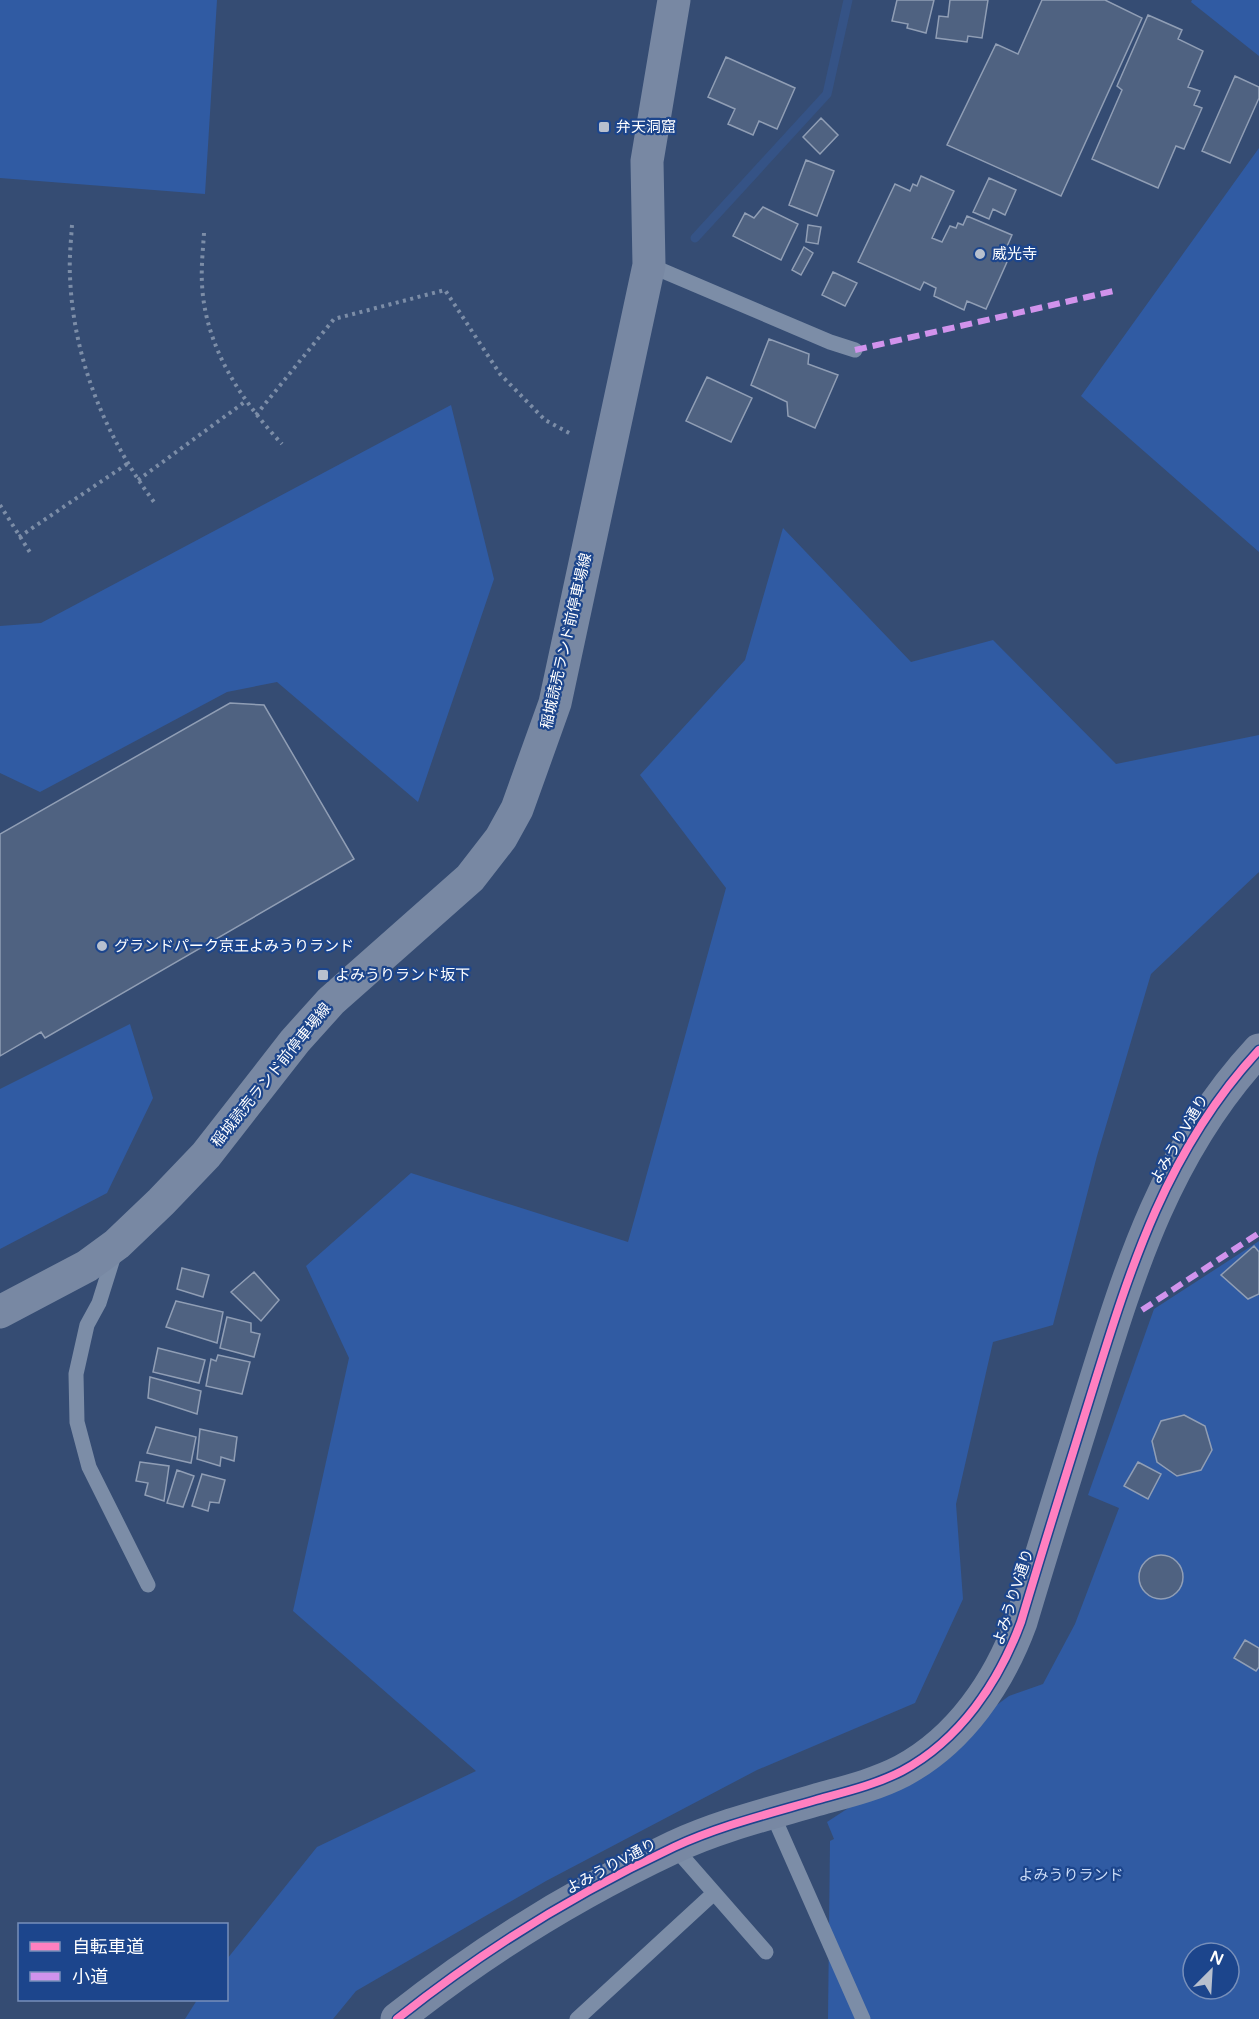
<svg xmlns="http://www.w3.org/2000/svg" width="1259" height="2019" font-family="'Varela Round','Noto Sans JP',sans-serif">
<rect width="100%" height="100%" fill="#354c73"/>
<!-- green -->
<path fill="#305ba3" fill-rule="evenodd" d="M0,0H217L205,194L0,178Z
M1192,0H1259V56L1191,2Z
M1259,148V552L1081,396Z
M451,405L494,579L418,802L277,682L227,692L40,792L0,773V626L41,623Z
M783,528L911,662L993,640L1116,764L1259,735V872L1151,974L1097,1156L1053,1325L993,1342L956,1504L963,1599L915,1703L757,1770L546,1881L356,1991L333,2019H185L197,2000H226L227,1959L317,1847L476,1771L293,1611L349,1358L306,1266L411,1173L628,1242L726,888L640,775L745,660Z
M130,1024L153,1098L107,1193L0,1249V1089Z
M1259,1241V2019H828L830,1841L834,1839L827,1822L922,1760L1009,1696L1043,1684L1075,1624L1119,1508L1088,1495L1154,1309ZM1193,1953H1229V1989H1193Z"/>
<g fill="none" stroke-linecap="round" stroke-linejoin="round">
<!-- stream -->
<path stroke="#355386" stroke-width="9" d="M695,238L827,94L848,0"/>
</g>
<!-- building -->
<path fill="#4f6281" stroke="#909eb5" stroke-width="1.5" d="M897,0H934L926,33L907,28L908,24L892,21Z
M950,0H988L982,38L968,36L967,42L936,38L939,16L948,17Z
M1042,0H1105L1142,18L1061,196L947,145L996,44L1018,54Z
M1148,15L1182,30L1178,39L1203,51L1188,87L1200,91L1194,105L1202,108L1184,149L1176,146L1158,188L1092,159L1122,90L1117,86Z
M726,57L795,88L777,129L759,121L753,135L728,124L735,109L708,97Z
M1235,76L1259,87V98L1230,163L1202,151Z
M821,118L838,135L820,154L803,137Z
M806,160L834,171L817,216L789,205Z
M921,176L954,191L932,238L942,242L950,226L956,228L958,223L963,225L967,216L1012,235L1005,251L1011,253L986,309L967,301L964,310L934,296L936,288L924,282L920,290L858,262L895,184L910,191L913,184L917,186Z
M989,178L1016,190L1005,215L993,209L989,219L973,212Z
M763,207L798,224L781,260L733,236L745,213L754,218Z
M808,225L821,227L818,244L806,242Z
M804,247L813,253L801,275L792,270Z
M833,272L857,283L845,306L822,295Z
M769,339L809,354L808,364L838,375L815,428L788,416L787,402L751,385Z
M707,377L752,398L731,442L686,421Z
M230,703L264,705L354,859L45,1038L41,1032L0,1056V834Z
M1254,1246L1259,1252V1294L1248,1299L1221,1275Z
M182,1268L209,1275L203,1297L177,1289Z
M254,1272L279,1300L261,1321L231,1292Z
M176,1301L223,1312L217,1343L166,1327Z
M227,1317L251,1323V1332L260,1334L254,1357L220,1348Z
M158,1348L205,1360L199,1383L153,1372Z
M218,1355L250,1362L242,1394L206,1386L211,1359L216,1361Z
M150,1377L201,1391L197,1414L148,1398Z
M1184,1415L1205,1426L1212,1450L1201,1470L1177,1476L1157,1462L1152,1441L1161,1421Z
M156,1427L196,1437L191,1463L147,1453Z
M200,1429L237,1437L234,1461L221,1457L220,1466L197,1459Z
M140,1462L169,1466L164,1501L145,1495L148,1483L136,1481Z
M1138,1462L1161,1474L1148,1499L1124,1486Z
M177,1470L194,1476L183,1507L167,1503Z
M202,1474L225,1480L219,1503L210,1502L208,1511L192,1506Z
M1139 1577a22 22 0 1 1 44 0a22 22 0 1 1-44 0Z
M1245,1640L1259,1648V1667L1256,1671L1234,1658Z"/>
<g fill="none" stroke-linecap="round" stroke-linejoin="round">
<!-- path -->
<path stroke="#7c8da7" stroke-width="4" stroke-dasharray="3 4.5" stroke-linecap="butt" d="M72,225C71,241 69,259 70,276C73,358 105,436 154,502
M204,233C203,250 201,267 202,284C205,347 241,400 282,444
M256,415L334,319L445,290L500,374L545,420L573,435
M138,480L246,401
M0,505L31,554
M19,537L127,464"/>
<!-- lane -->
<path stroke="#7c8da7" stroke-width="15" d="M649,265L830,342L855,350
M115,1252L99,1303L87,1325L76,1374L77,1422L89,1467L148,1585
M772,1813L863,2019
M674,1847L766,1952
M577,2019L714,1893"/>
<!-- secondary -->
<path stroke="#7888a3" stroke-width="33" d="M0,1312L87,1266L117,1244L161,1202L206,1155L295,1041L331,1001L470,878L501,838L517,809L555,703L649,265L647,161L674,0
M397,2019C481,1952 576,1893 674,1847C719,1826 768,1814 816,1800C845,1792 875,1785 902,1771C960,1740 999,1682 1021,1622C1043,1548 1066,1475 1089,1401C1129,1272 1165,1151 1259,1050"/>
<!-- quiet -->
<path stroke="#d193ec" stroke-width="6" stroke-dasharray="12 6" stroke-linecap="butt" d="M855,350L1118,290
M1142,1310L1259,1233"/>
<!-- cycleway casing -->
<g stroke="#1c458c" stroke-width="11">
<path id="cycleway" d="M397,2019C481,1952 576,1893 674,1847C719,1826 768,1814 816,1800C845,1792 875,1785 902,1771C960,1740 999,1682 1021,1622C1043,1548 1066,1475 1089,1401C1129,1272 1165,1151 1259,1050"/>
</g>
<!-- cycleway -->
<use href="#cycleway" stroke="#ff80c0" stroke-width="8"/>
</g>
<!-- markers -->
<g fill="#b8c0ce" stroke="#1c458c" stroke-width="2">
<rect x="598" y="121" width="12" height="12" rx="3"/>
<circle cx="980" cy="254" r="6"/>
<circle cx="102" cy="946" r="6"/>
<rect x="317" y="969" width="12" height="12" rx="3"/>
</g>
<g text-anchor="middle" stroke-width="4.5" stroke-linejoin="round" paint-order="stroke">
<!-- poi labels -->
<g font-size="15" fill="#fff" stroke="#1c458c" text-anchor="start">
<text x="616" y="132">弁天洞窟</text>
<text x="992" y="259">威光寺</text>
<text x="114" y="951">グランドパーク京王よみうりランド</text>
<text x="335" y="980">よみうりランド坂下</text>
</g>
<!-- street labels -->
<g font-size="15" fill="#fff" stroke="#1c458c">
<text transform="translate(566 641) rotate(-77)" y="5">稲城読売ランド前停車場線</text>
<text transform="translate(271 1075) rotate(-51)" y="5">稲城読売ランド前停車場線</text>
<text transform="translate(1179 1139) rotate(-60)" y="5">よみうりV通り</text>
<text transform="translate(1013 1597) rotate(-72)" y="5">よみうりV通り</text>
<text transform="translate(611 1866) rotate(-28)" y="5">よみうりV通り</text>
</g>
<!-- park labels -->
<g font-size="15" fill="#cddef9" stroke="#1c458c">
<text x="1071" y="1880">よみうりランド</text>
</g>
</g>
<!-- legend -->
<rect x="18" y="1923" width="210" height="78" fill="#1c458c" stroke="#778fba" stroke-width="1.5"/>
<rect x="30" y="1942" width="30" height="9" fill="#ff80c0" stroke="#778fba" stroke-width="1.5"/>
<text x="72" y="1953" font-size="18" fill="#ffffff">自転車道</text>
<rect x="30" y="1972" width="30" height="9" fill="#d193ec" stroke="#778fba" stroke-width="1.5"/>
<text x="72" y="1983" font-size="18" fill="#ffffff">小道</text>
<!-- north arrow -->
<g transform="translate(1211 1971) rotate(24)"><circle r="28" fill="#1c458c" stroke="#778fba" stroke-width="1.5"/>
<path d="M0-4.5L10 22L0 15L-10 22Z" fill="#b8c0ce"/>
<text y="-9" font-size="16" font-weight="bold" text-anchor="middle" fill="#ffffff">N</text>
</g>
</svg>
